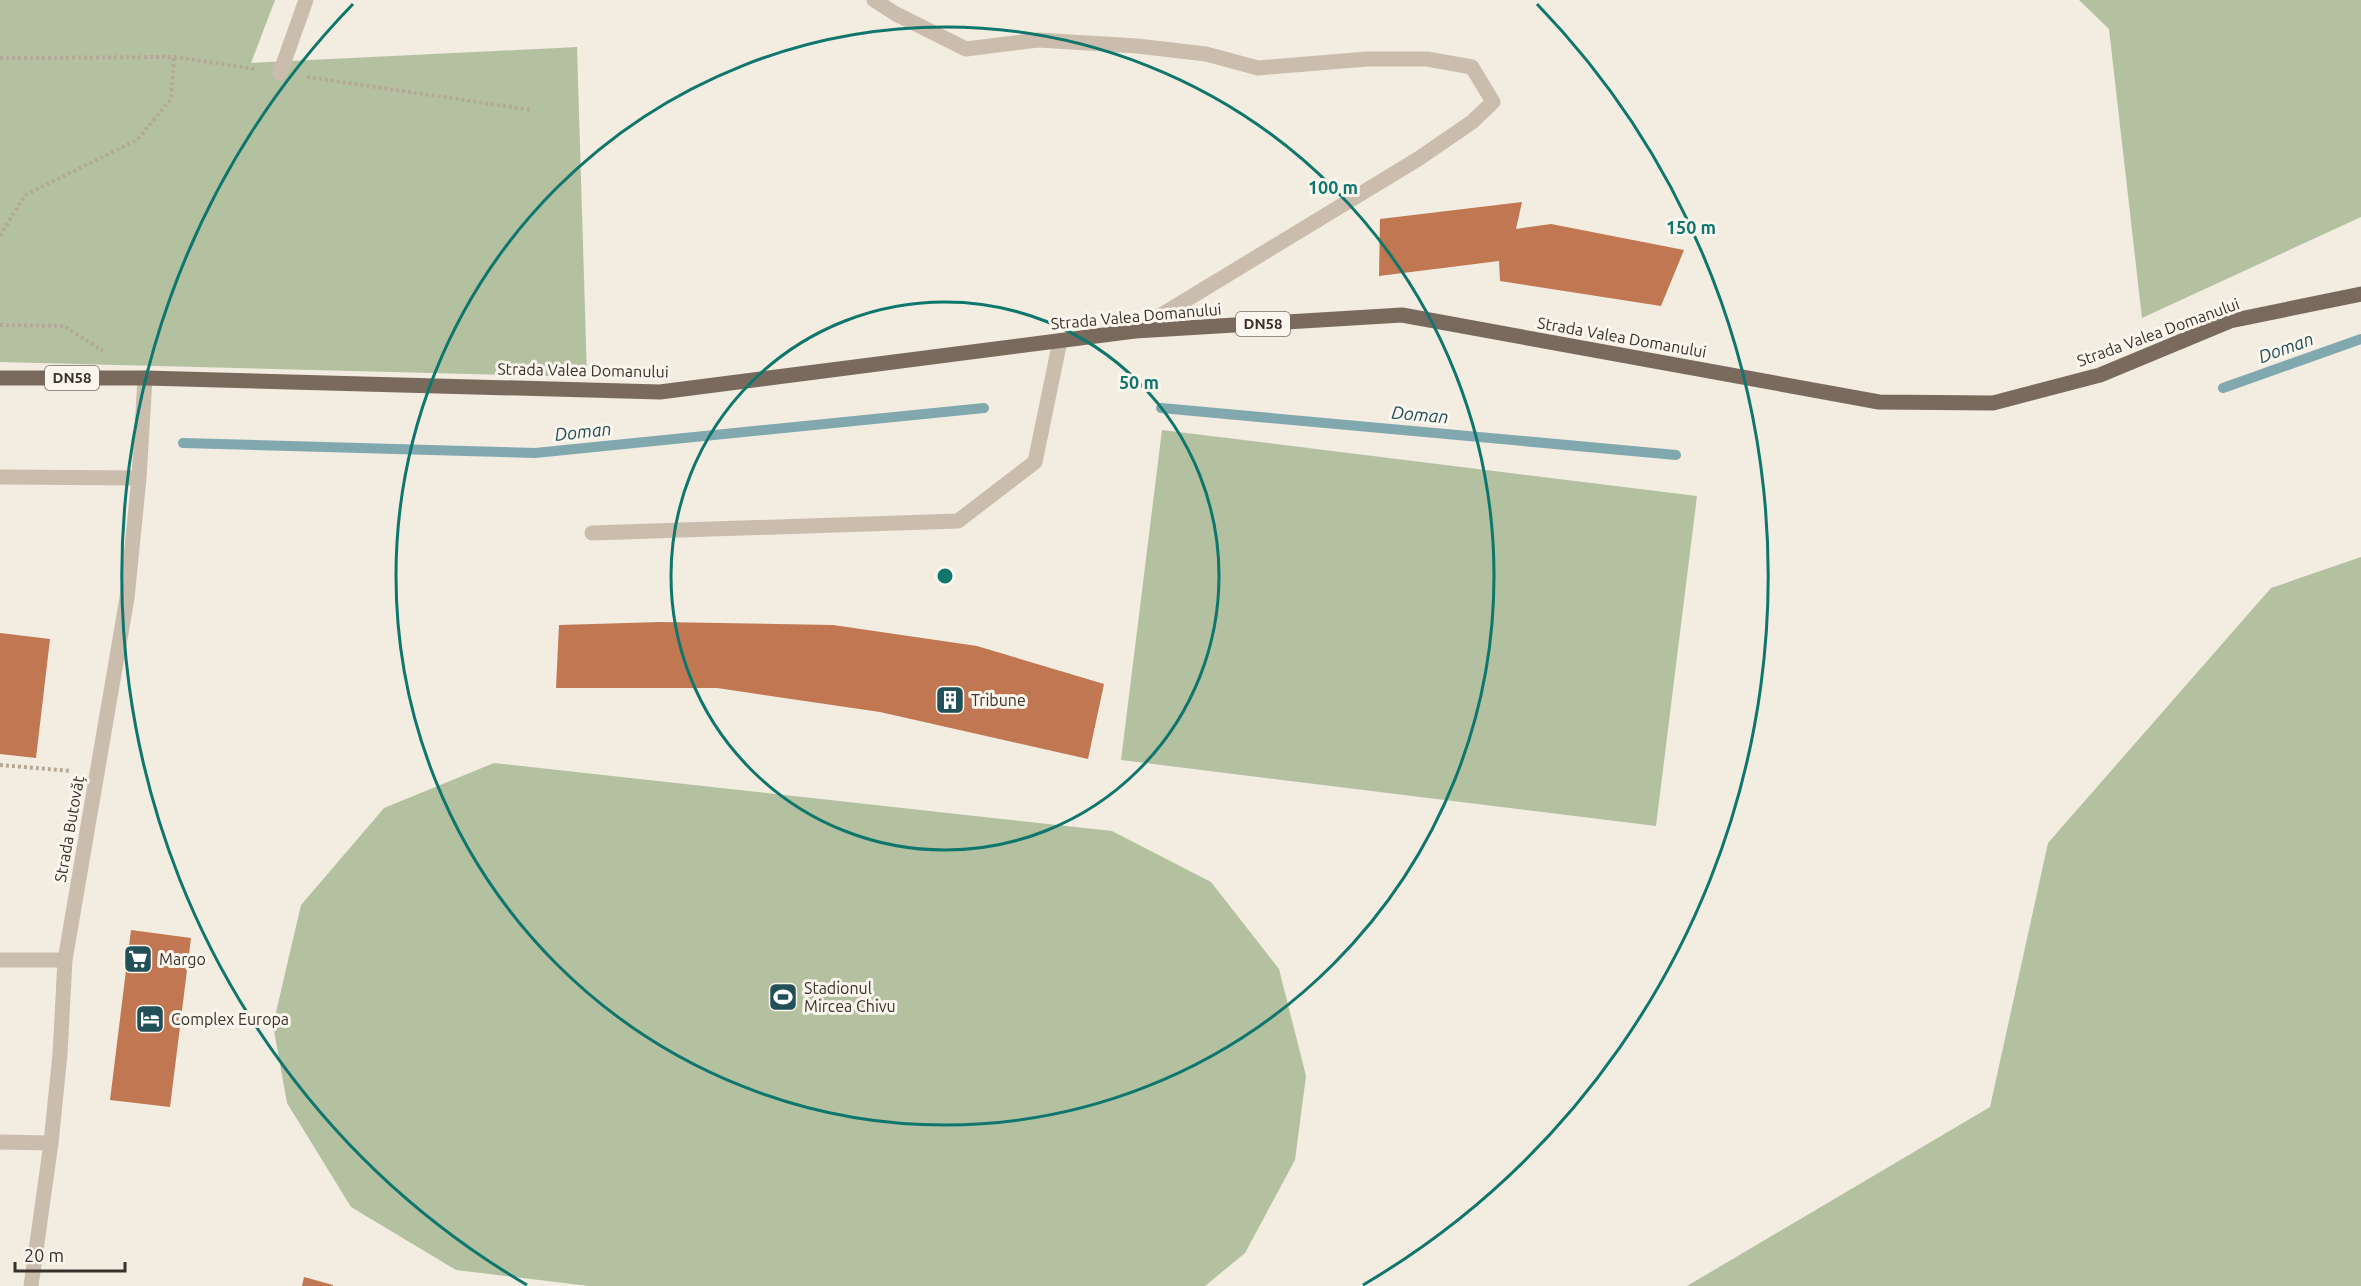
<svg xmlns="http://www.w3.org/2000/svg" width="2361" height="1286" font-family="Ubuntu,sans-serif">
<rect width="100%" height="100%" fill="#f2ece1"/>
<!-- green -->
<path fill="#b3c1a1" d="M0,0H275L251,63L577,47L587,377L0,362Z
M2079,0H2361V217L2142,318L2109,29Z
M1162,430L1697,496L1656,826L1121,760Z
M2361,557V1286H1687L1990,1107L2048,843L2271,588Z
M494,763L1112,831L1211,882L1279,969L1306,1076L1295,1160L1245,1253L1205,1286H589L456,1270L351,1207L287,1103L273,1025L301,905L384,808Z"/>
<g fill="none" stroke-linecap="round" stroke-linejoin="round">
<!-- stream -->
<path stroke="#81a8af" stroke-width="10" d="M2223,388L2361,339
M1161,408L1676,455
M183,443L535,453L984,408"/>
</g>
<!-- building -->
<path fill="#c17751" d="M1522,202L1516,229L1551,224L1684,250L1661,306L1500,281L1499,261L1379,276L1380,219Z
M661,622L833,625L977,646L1104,684L1088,759L880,712L717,688H556L559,625Z
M0,633L50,639L36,758L0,754Z
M131,930L191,938L170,1107L110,1100Z
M304,1277L333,1285V1286H302Z"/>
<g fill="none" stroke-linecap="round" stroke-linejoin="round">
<!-- path -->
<path stroke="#b6a897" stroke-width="4" stroke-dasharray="3 3" stroke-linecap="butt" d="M0,58L174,57L255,69
M307,77L532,110
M0,236L25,195L137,140L171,99L174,57
M0,325L64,326L103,351
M0,765L71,771"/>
<!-- service -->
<path stroke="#cbbdad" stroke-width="15" d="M592,533L958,521L1035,462L1060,341
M0,1142L51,1143"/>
<!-- minor -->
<path stroke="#cbbdad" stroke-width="15" d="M874,0L896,14L966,49L1038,40L1137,46L1206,54L1258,68L1367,59H1427L1472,67L1493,102L1472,122L1418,159L1135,331
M280,73L306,0
M0,477L139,478
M0,960H65
M31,1286L51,1143L60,1054L65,960L127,598L139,478L145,378"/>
<!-- primary -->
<path stroke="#7a6a5d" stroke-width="15" d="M0,378H145L660,392L1135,331L1402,315L1879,402L1993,403L2100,375L2230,321L2361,294"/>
</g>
<!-- distance rings -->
<g fill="none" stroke="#0f766e" stroke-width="3">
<circle cx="945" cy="576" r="274"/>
<circle cx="945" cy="576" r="549"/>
<path d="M527 1285A823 823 0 0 1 353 4M1537 4A823 823 0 0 1 1363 1285"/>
</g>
<!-- icons -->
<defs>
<g id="building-square" transform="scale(1.5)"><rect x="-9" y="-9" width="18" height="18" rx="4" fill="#225059" stroke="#faf5ed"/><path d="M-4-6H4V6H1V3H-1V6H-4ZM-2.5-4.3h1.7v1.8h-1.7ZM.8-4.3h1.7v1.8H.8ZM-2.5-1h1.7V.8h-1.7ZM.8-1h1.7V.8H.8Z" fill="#fff"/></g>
<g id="supermarket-square" transform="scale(1.5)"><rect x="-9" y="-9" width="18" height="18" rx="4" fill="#225059" stroke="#faf5ed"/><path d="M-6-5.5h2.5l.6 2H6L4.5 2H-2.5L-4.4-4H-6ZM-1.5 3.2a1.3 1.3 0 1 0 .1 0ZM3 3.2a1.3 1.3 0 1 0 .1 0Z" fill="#fff"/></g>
<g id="stadium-square" transform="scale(1.5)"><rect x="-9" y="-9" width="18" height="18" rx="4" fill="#225059" stroke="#faf5ed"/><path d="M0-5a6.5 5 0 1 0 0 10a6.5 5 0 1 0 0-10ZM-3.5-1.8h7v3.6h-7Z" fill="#fff"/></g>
<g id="hotel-square" transform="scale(1.5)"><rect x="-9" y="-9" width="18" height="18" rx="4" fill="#225059" stroke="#faf5ed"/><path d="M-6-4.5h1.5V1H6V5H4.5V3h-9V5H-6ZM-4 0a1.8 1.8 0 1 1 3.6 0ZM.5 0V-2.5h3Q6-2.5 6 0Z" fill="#fff"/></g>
</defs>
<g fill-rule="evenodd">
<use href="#building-square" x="950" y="700"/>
<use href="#supermarket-square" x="138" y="959"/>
<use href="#stadium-square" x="783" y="997"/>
<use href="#hotel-square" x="150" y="1019"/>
</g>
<g text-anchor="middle" stroke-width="6" stroke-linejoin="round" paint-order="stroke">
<!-- shield labels -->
<g fill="#faf5ed" stroke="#736c65" stroke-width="1.5">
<rect x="1236" y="312" width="54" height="24" rx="4.5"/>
<rect x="45" y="366" width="54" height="24" rx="4.5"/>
</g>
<g font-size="15" font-weight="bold" fill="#39312b">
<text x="1263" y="329">DN58</text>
<text x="72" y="383">DN58</text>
</g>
<!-- street labels -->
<g font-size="16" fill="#39312b" stroke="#faf5ed">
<text transform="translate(1136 316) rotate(-5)" y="6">Strada Valea Domanului</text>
<text transform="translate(2158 332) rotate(-20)" y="6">Strada Valea Domanului</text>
<text transform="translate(1622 337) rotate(10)" y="6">Strada Valea Domanului</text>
<text transform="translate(583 370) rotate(1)" y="6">Strada Valea Domanului</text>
<text transform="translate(69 829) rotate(-80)" y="6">Strada Butovăț</text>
</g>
<!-- poi labels -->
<g font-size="16" fill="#39312b" stroke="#faf5ed" text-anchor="start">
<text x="971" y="706">Tribune</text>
<text x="159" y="965">Margo</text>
<text x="804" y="994">Stadionul<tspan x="804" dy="18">Mircea Chivu</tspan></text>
<text x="171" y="1025">Complex Europa</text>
</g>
<!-- water labels -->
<g font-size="18" font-style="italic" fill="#225059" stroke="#faf5ed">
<text transform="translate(2286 348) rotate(-20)" y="6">Doman</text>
<text transform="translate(1420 415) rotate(5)" y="6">Doman</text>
<text transform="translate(583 432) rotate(-6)" y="6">Doman</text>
</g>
</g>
<circle cx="945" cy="576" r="9" fill="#0f766e" stroke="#faf5ed" stroke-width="3"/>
<g font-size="18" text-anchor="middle" font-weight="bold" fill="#0f766e" stroke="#faf5ed" stroke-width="6" stroke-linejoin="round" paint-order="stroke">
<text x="1333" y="194">100 m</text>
<text x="1691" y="234">150 m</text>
<text x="1139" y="389">50 m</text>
</g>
<!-- scale -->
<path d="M15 1262v9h110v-9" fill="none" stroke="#39312b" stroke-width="3"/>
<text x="24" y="1262" font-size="18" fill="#39312b" stroke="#faf5ed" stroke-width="4.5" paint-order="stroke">20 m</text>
</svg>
